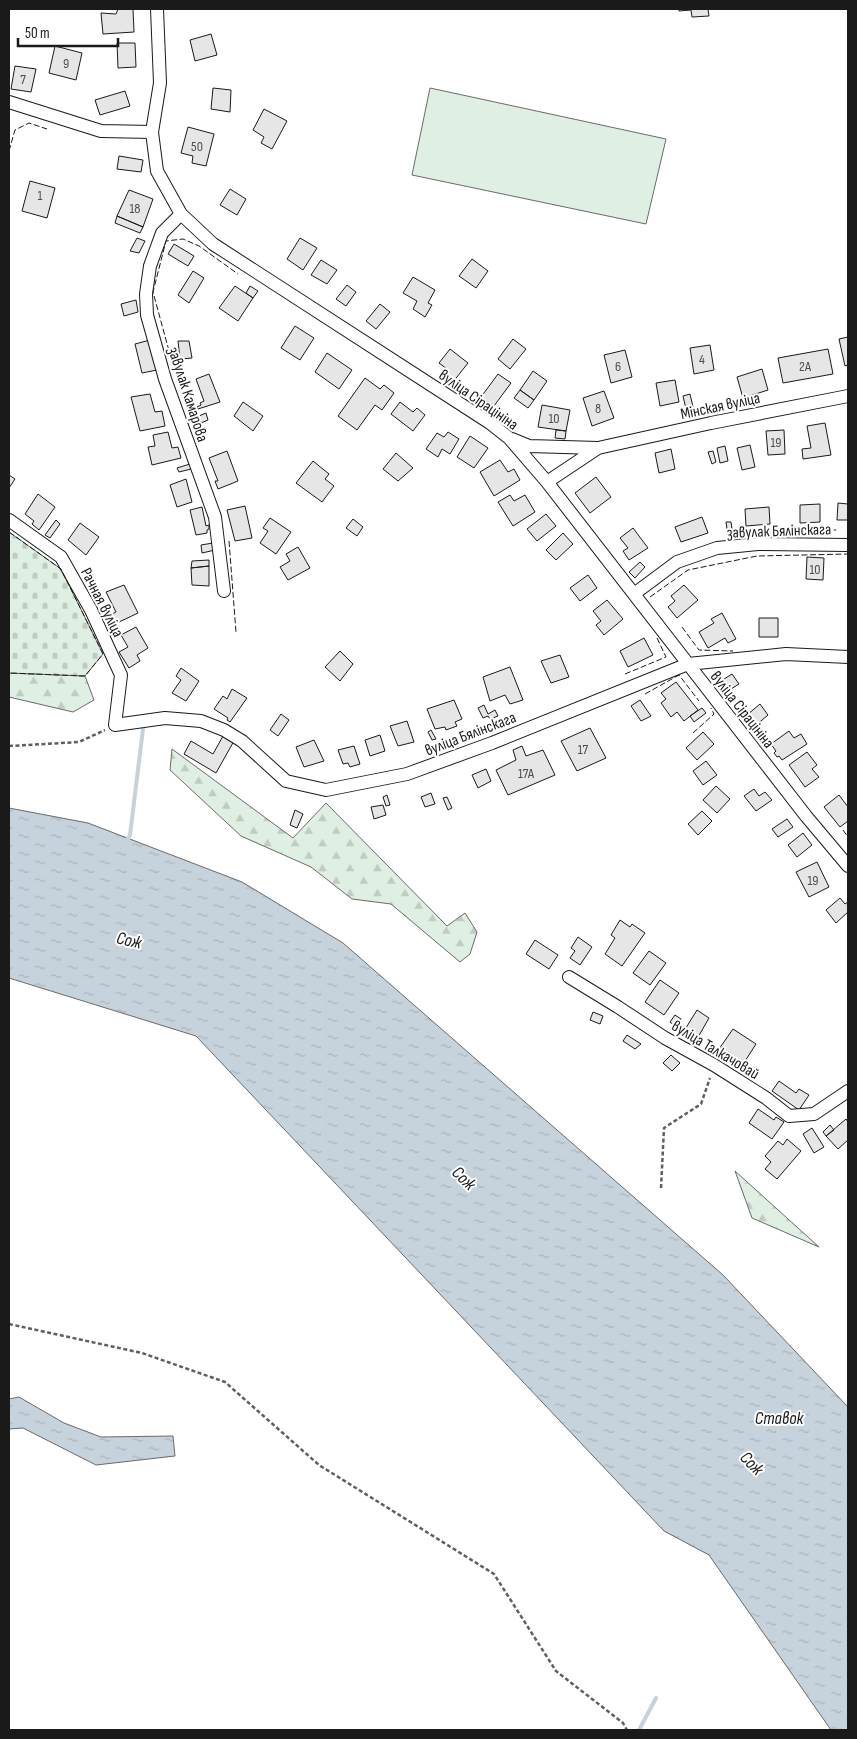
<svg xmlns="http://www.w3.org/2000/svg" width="857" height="1739" font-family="'Sofia Sans Condensed',sans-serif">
<defs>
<pattern id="forest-firs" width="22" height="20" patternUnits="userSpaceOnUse" patternTransform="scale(1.25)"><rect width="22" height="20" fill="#e0efe3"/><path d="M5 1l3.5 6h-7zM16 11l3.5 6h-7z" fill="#c0ccc2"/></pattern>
<pattern id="cemetery-stones" width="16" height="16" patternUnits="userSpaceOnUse" patternTransform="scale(1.25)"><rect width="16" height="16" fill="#e0efe3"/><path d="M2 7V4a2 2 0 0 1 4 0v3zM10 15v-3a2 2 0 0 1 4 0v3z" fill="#c0ccc2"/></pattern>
<pattern id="water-ripples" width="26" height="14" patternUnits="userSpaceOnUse" patternTransform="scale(1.25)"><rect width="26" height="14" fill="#c6d2dc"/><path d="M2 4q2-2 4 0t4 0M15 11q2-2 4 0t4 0" fill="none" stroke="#aab4bc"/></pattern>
</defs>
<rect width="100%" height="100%" fill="#fff"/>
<!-- grass -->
<path fill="#e0efe3" stroke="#6a6a6a" d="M430,88L666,139L646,224L412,175Z"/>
<!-- forest -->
<path fill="url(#forest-firs)" stroke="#6a6a6a" d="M9,673L85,676L94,700L73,712L9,697Z
M172,749L293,838L326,803L447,926L465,913L477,932L470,954L460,962L391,904L352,899L311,867L241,836L170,770Z
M735,1171L819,1247L752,1218Z"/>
<!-- cemetery -->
<path fill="url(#cemetery-stones)" stroke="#6a6a6a" d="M9,532L61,569L103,654L85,676L9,673Z"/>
<!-- water -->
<path fill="url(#water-ripples)" stroke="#6a6a6a" d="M9,808L88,823L242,882L343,943L723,1275L848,1407V1730H831L709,1555L664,1531L196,1036L9,978Z
M19,1397L64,1423L101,1437L173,1436L175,1456L96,1465L23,1428L9,1429V1399Z"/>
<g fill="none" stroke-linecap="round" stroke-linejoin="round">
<!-- stream -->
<path stroke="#c6d2dc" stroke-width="4" d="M126,843L130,835L143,729
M639,1730L656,1698"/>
</g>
<!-- building -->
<path fill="#e6e6e6" stroke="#1a1a1a" d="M118,9H133L134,32L103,34L101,13L116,14Z
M679,9H708L709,16L692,17L691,10L679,11Z
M211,34L217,55L195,61L190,40Z
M117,43H135L136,67L118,68Z
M55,46L82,53L76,80L49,73Z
M15,66L36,69L31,92L11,89Z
M213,88L231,90L230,112L211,109Z
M125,91L130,106L100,115L95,100Z
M264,109L287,121L272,149L261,143L264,137L253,130Z
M188,127L214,134L206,166L192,163L193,156L181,153Z
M119,156L143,160L141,172L117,169Z
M30,181L55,188L47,218L22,211Z
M230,189L246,199L237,215L220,205Z
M129,190L153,199L143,227L117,216Z
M117,216L143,227L140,233L115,223Z
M137,238L145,241L139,253L130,251Z
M300,238L317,248L303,270L287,259Z
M174,244L194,256L188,266L168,254Z
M472,259L488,271L476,288L459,276Z
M321,260L337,270L327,284L311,275Z
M193,271L204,278L189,303L178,295Z
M413,277L435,290L428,303L432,305L425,317L413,309L417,301L403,293Z
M347,285L356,292L346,306L336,299Z
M235,286L253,298L238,321L219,308Z
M250,286L258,291L253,298L246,293Z
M136,300L138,312L124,316L121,304Z
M380,304L390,312L376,329L366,321Z
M295,326L314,338L300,360L281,348Z
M848,337V365L845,366L839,339Z
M513,339L526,349L510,369L498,359Z
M150,340L157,370L142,373L135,344Z
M178,341H189L192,358L180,359Z
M710,345L714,370L694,374L690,348Z
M450,349L468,363L453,382L443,374L447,369L439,363Z
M828,349L833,374L783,383L778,358Z
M625,350L632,377L611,383L604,355Z
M327,353L352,370L339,389L315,372Z
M762,369L768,390L743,398L737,377Z
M533,371L547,381L534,400L520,390Z
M209,374L220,402L198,409L197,407L201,405L200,403L204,401L196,379Z
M498,374L511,383L494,406L481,397Z
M365,378L380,389L384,385L394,393L382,410L375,405L357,430L338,416Z
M675,380L679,402L660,406L656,383Z
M520,390L534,400L528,408L514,398Z
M604,391L614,418L592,426L583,398Z
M150,394L155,412L162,411L165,426L140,431L131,397Z
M690,394L693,407L686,409L683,396Z
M243,402L263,416L253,431L234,416Z
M400,402L413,412L417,408L425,415L413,431L391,414Z
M542,405L570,410L566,431L538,427Z
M206,413L208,420L201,423L199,416Z
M825,423L831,455L803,459L802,449L811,448L807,426Z
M556,430L566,431L565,439L555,438Z
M784,430L785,454L768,455L766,431Z
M168,432L172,448L178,447L181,458L152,465L148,447L155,446L153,435Z
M448,432L459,439L450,454L442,449L438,457L426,449L437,433L444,437Z
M470,436L488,448L474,468L457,457Z
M750,445L755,467L742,470L737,448Z
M725,446L728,461L720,463L717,448Z
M671,449L675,469L659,473L655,453Z
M227,451L238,481L218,489L215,481H218L209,458Z
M713,451L716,462L712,464L708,452Z
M396,453L413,468L398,481L383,469Z
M500,460L508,472L514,469L520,480L494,496L480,472Z
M313,461L329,474L325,479L334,486L322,502L296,483Z
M190,464L191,469L179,472L177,468Z
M9,475L15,479L9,488Z
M596,477L611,497L590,513L575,493Z
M186,479L192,502L177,507L170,485Z
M38,494L55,507L39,530L32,524L34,521L25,514Z
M510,495L514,501L525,495L535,512L513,526L498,502Z
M838,503L848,504V520H837Z
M820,504V522L800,523V505Z
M245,506L252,538L235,541L227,510Z
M202,507L206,526L209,525V529L207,530V533L196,535L190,510Z
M769,507L770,524L746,526L745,509Z
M546,514L556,526L537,541L527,529Z
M702,517L708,533L681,542L675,527Z
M270,518L291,532L276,554L260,543L268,531L263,528Z
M353,519L363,527L357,536L346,528Z
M56,520L60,524L50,538L45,535Z
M726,522H731L732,529H727Z
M80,523L99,537L86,555L68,540Z
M633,528L648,548L629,560L623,551L628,548L620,538Z
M563,533L573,544L556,560L546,550Z
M213,543L215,550L202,553L201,545Z
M298,547L310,568L288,580L280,567L290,561L286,554Z
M807,557L824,558L823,580L806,579Z
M209,560V566L191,568L192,561Z
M640,562L645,567L635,578L629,572Z
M209,566V586L192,585L191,568Z
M588,575L597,588L580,601L570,588Z
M124,585L138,613L117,623L112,614L116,612L106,592Z
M684,585L698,600L677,618L668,607L675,601L671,596Z
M607,600L623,619L604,635L596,625L601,621L593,611Z
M722,613L736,639L728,643L725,638L708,648L699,632L714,623L711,619Z
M759,618H778V637H759Z
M136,627L148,648L137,655L140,661L129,668L119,652L128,647L121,635Z
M644,638L653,655L628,667L620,651Z
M340,651L353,664L340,681L325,667Z
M560,655L569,677L551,683L541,661Z
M510,667L523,700L510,704L505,695L490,701L483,677Z
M181,668L199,681L186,701L172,693L181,680L176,676Z
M732,674L739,684L728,691L721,681Z
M676,682L698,710L684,721L677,712L671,717L661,703L666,699L661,693Z
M232,689L247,698L230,722L227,720L228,718L214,709L223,696L227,699Z
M454,700L462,719L455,722L457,726L446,730L445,727L435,729L427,709Z
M640,700L651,716L641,721L631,706Z
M760,704L768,715L755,726L747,715Z
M484,705L488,714L495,710L498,716L490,719L488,716L483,718L478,708Z
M702,708L706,713L694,722L690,716Z
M281,714L289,720L278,736L270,730Z
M407,721L414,742L398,746L390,726Z
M590,728L606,758L577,771L561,741Z
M431,730L436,739L432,740L428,732Z
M789,731L794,738L801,734L807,744L782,760L779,756L777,757L774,753L776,751L771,744Z
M703,732L714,744L697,760L686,748Z
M380,735L385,751L370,756L365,740Z
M223,736L234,741L216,773L184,754L191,741L213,754Z
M314,740L324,761L304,767L296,747Z
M354,746L360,764L350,767L348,763L343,764L338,750Z
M522,746L526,756L543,750L555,775L508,795L496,770L516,760L513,750Z
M807,752L817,765L812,769L819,777L805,787L789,765Z
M706,761L717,775L703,785L693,771Z
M486,769L491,781L478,788L472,775Z
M716,786L730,799L717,813L703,800Z
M754,789L759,796L765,792L772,800L756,811L744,796Z
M431,793L435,804L425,807L421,797Z
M387,795L390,805L386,806L383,797Z
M839,795L848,807V821L840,827L824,807Z
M447,797L452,808L448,810L443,798Z
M383,805L386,815L374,819L371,807Z
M295,810L303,814L297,828L290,825Z
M702,811L712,821L698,835L688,824Z
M787,819L793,827L778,837L772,829Z
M803,833L812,845L797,857L788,845Z
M817,862L829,887L809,897L796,872Z
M840,898L845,904L848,902V912L836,923L826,910Z
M620,920L630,927L632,924L645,933L622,966L605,954L615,938L611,935Z
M578,937L592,947L580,965L570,958L575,951L571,948Z
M535,940L558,955L549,969L526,954Z
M649,951L666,963L650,985L633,973Z
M660,980L679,993L664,1015L645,1002Z
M697,1010L709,1018L697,1039L684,1031Z
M593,1012L603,1016L600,1024L590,1020Z
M675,1015L681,1019L676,1027L670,1022Z
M733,1029L756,1044L740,1069L731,1063L733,1059L719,1049Z
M627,1035L641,1044L635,1049L623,1041Z
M671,1055L680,1063L672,1071L663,1063Z
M779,1081L796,1093L799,1089L809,1095L799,1110L772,1091Z
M758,1109L774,1120L776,1117L784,1122L772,1139L749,1123Z
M846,1119L848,1122V1140L838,1149L826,1136Z
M830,1125L834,1130L826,1136L823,1132Z
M812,1128L824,1147L814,1153L803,1134Z
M787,1139L801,1151L777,1179L765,1169L771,1162L765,1156L778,1141L783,1145Z"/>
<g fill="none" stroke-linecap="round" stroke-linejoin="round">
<!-- street casing -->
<g stroke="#1a1a1a" stroke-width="14">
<path id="street" d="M157,9L160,83L152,132L157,171L181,214L213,244L490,423L509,438L547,482L806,816L848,866
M9,102L101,131L152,132
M181,214L162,233L150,266L146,294L147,315L165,379L215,517L224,591
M512,439L529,446L598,448
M547,482L598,448L711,423L848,396
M9,520L61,557L91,610L121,675L115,725L165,718L201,721L224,730L242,741L286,781L326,790L407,774L492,743L688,664L786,654L848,657
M634,594L677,562L717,548L758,544L848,545
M569,977L618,1007L665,1038L714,1065L766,1098L789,1116L814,1114L848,1091"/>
</g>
<!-- path -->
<path stroke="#5f5f5f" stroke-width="2.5" stroke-dasharray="4 2.5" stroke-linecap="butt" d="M9,746L79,742L105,730
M661,1188L664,1128L701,1104L710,1078
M9,1324L142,1353L225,1382L319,1465L494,1574L556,1671L623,1723L627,1730"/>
<!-- street -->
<use href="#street" stroke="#fff" stroke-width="12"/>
<!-- fence -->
<path stroke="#1a1a1a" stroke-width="1" stroke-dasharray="6 2.5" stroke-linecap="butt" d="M9,151L15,130L29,123L47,129
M169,351L153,292L166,241L183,239L199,246L238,274
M749,531L782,528L836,530
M9,532L61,569L103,654L85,676L9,673
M229,541L236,632
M650,597L688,570L757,556L848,554
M682,627L699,650L733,651
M625,674L666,657L657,638
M645,694L679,675L699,701
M693,733L714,714L711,708
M843,830L848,837"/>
</g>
<g text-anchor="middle" stroke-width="4" stroke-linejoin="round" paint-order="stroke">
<!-- number labels -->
<g font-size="14" fill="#4d4d4d">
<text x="66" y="68">9</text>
<text x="23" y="84">7</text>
<text x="197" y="151">50</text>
<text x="40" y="200">1</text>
<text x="135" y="213">18</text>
<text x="702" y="364">4</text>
<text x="618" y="371">6</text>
<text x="805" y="371">2А</text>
<text x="598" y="413">8</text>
<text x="554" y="423">10</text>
<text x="776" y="447">19</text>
<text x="815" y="574">10</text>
<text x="583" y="754">17</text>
<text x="526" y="778">17А</text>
<text x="813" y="885">19</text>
</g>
<!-- street labels -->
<g font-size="16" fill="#1a1a1a" stroke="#fff">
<text transform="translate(189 394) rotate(72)" y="6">завулак Камарова</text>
<text transform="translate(479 399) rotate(35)" y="6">вуліца Сірацініна</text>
<text transform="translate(720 405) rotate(-12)" y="6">Мінская вуліца</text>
<text transform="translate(779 530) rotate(-2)" y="6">завулак Бялінскага</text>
<text transform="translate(103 602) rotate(63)" y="6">Рачная вуліца</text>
<text transform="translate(743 709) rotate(52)" y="6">вуліца Сірацініна</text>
<text transform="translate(470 733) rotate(-21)" y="6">вуліца Бялінскага</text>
<text transform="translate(716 1049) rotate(31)" y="6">вуліца Талкачовай</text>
</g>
<!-- water labels -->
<g font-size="18" font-style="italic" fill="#1a1a1a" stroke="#fff">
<text transform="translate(129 940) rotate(13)" y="6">Сож</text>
<text transform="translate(464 1178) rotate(44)" y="6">Сож</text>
<text x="779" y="1424">Ставок</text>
<text transform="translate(752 1463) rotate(46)" y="6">Сож</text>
</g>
</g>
<!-- border -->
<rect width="857" height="1739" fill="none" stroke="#1a1a1a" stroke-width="20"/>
<!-- scale -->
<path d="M18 38v8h100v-8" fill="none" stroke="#1a1a1a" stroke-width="2.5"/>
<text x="25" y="38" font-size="15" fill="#1a1a1a" stroke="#ffffff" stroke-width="4" paint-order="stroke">50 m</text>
</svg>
